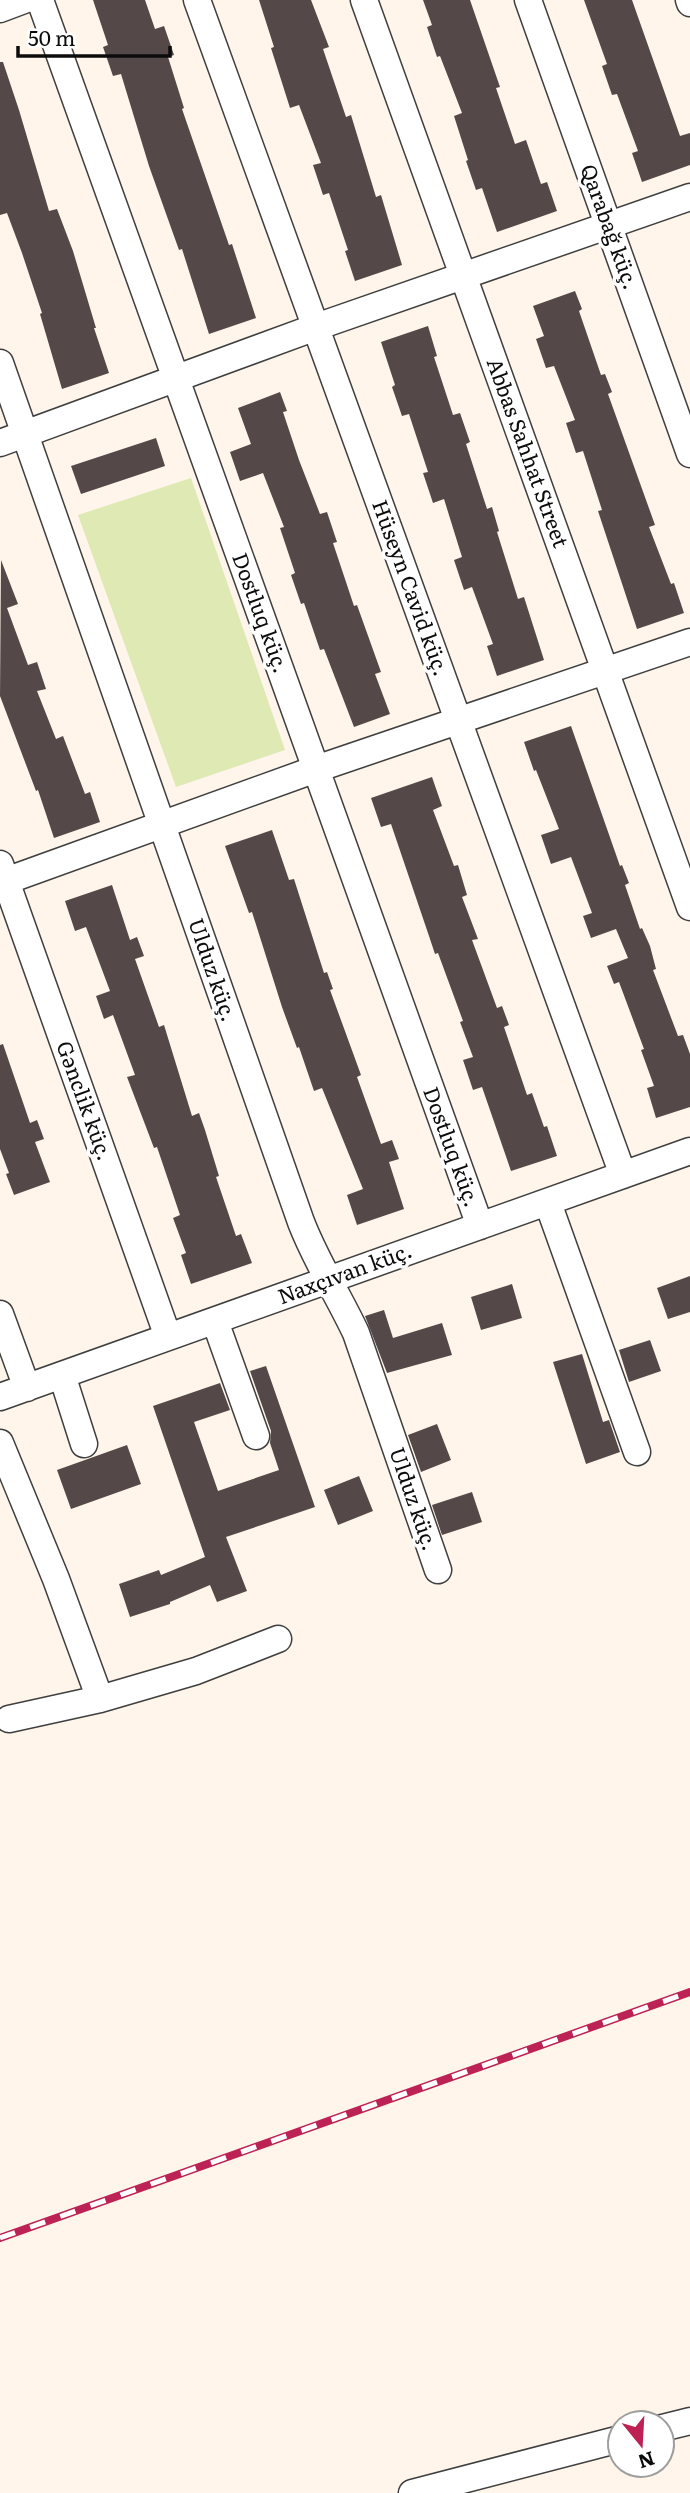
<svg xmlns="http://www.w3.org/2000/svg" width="690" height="2493" font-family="Literata,serif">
<rect width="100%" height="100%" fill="#fff5ea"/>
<!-- green -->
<path fill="#dee9b4" d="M191,478L285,750L176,787L78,515Z"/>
<!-- building -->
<path fill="#544948" d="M93,0H145L155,29L164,26L174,55L168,57L184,108L182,109L229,245L232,244L256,318L209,334L182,249L179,250L149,166L121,74L113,76L103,47L108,45Z
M259,0H311L329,47L323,49L346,117L351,115L376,197L381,195L402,265L355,281L345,251L348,250L329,193L323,195L313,165L321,163L299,105L290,108L271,48L274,47Z
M423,0H470L500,87L496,88L515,144L526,140L541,184L547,182L557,211L497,232L482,188L476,190L466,161L468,160L454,116L462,113L440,56L437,57L427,27L432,25Z
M584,0H632L680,136L690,133V165L642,182L632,153L638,151L617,94L612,95L602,66L607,64Z
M0,62H3L19,110L49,211L57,209L73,251L96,328H94L109,373L62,389L40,314L42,313L22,253L7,213L0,215Z
M575,291L582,309L579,311L601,375L605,374L612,392L608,394L655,525L649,527L671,584L674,583L684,613L637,629L598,511L602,510L583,451L576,453L566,423L575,420L554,366L546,368L536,339L544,336L533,306Z
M428,326L437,356L434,357L453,415L460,413L470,442L466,444L487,509L492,507L499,531L497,532L518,599L524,597L544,660L497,676L487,646L493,644L472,587L464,590L454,560L462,557L444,499L433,503L423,473L428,472L409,414L402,416L392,387L395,385L381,342Z
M280,392L287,411L283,412L299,460L320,514L327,512L337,542L333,543L354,606L357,605L381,672L375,674L390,714L354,727L324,649L320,650L304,603L301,604L291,575L295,573L280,528L284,527L263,473L240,481L230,452L251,444L238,408Z
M156,438L165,466L81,494L71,466Z
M1,560L18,604L7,608L28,665L37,662L46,689L37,691L56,739L63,736L85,794L90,792L100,822L54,838L38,790L36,791L0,696Z
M571,726L620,866L622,865L629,883L625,885L640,929L642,928L650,946L656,969L653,970L678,1036L683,1035L690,1054V1107L656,1118L647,1088L654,1086L641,1050L644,1049L619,982L614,984L607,966L628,958L616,929L591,938L583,916L592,913L571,857L551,864L541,835L559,829L536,770L534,771L524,742Z
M432,777L442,806L433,810L454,866L458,865L467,895L462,897L478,939L472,940L497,1008L502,1006L509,1025L504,1027L527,1095L532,1093L544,1127L547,1126L557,1156L511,1171L482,1087L473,1090L463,1060L473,1057L460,1022L463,1021L438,953L435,954L429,936L391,824L381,827L371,798Z
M272,830L289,880L294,879L324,973L327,972L333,989L330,990L361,1075L357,1077L381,1144L392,1140L399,1159L389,1162L404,1209L357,1225L347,1195L363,1189L322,1088L314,1091L299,1047L297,1048L282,1007L252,912L249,913L225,846Z
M112,885L130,940L137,937L144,956L135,959L159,1027L164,1025L192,1116L199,1113L205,1130L219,1176L216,1177L236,1236L241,1234L252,1263L191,1284L181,1255L186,1253L173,1218L180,1215L157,1147L154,1148L127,1077L135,1075L113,1015L104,1019L96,996L110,991L86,927L75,931L65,901Z
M3,1044L30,1123L37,1120L44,1139L35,1142L50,1182L14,1195L6,1174L9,1173L0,1149V1045Z
M690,1276V1312L668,1319L657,1288Z
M512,1284L522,1318L481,1330L471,1297Z
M384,1310L393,1338L442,1323L452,1355L387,1373L365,1316Z
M650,1340L661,1371L629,1382L619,1350Z
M582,1354L603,1422L609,1420L620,1452L586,1464L553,1362Z
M266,1366L315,1507L226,1537L247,1591L217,1602L210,1585L170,1602V1604L130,1617L119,1584L159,1570L161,1575L205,1557L153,1406L220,1383L230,1410L194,1422L218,1491L279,1470L270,1443L271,1431L250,1371Z
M437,1424L451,1460L421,1472L408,1435Z
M127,1445L141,1484L71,1509L57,1470Z
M359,1476L373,1511L338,1525L324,1490Z
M472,1492L482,1522L442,1535L432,1505Z"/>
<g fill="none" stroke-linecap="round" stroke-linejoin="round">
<!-- minor casing -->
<g stroke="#3f3f3f" stroke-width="29">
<path id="minor" d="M40,0L480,1226
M197,0L623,1175
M364,0L690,907
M528,0L690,454
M689,0L690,3
M0,9L24,0
M0,363L301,1222C316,1261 338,1295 356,1333L438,1570
M0,443L316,327L690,197
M0,864L168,1337
M0,883L316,769L690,642
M548,1203L637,1452
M0,1314L27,1388
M215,1321L256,1436
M62,1375L84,1444
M0,1397L690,1151
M0,1443L56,1579L100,1699
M9,1719L100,1699L196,1671L278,1639
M662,2428L690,2421
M412,2493L620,2439"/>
</g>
<!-- minor -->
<use href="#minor" stroke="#fff" stroke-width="26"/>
<!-- rail casing -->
<g stroke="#bd2255" stroke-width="8">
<path id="rail" d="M0,2238L690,1992"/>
</g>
<!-- rail -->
<use href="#rail" stroke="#fff" stroke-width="5" stroke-dasharray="16" stroke-linecap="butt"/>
</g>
<g text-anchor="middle" stroke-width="7" stroke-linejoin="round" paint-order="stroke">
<!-- street labels -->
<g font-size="21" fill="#0c0c0c" stroke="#fff">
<text transform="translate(609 227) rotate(70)" y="7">Qarabağ küç.</text>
<text transform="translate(527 453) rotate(70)" y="7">Abbas Sahhat Street</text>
<text transform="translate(410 588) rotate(70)" y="7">Hüseyn Cavid küç.</text>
<text transform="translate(260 613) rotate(70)" y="7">Dostluq küç.</text>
<text transform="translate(212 970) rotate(71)" y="7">Ulduz küç.</text>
<text transform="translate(84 1101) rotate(70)" y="7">Gənclik küç.</text>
<text transform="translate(451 1147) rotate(70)" y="7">Dostluq küç.</text>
<text transform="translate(345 1274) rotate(-20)" y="7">Naxçıvan küç.</text>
<text transform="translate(413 1499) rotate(71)" y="7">Ulduz küç.</text>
</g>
</g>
<!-- north arrow -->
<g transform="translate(641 2444) rotate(162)"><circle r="33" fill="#ffffff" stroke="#9e9e9e" stroke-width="2"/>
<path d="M0-5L12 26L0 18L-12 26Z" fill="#bd2255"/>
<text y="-10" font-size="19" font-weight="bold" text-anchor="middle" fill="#0c0c0c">N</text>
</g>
<!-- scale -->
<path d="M18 46v10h152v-10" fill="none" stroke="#0c0c0c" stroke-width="3.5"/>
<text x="28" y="46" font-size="21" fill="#0c0c0c" stroke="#ffffff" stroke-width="5" paint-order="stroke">50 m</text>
</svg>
